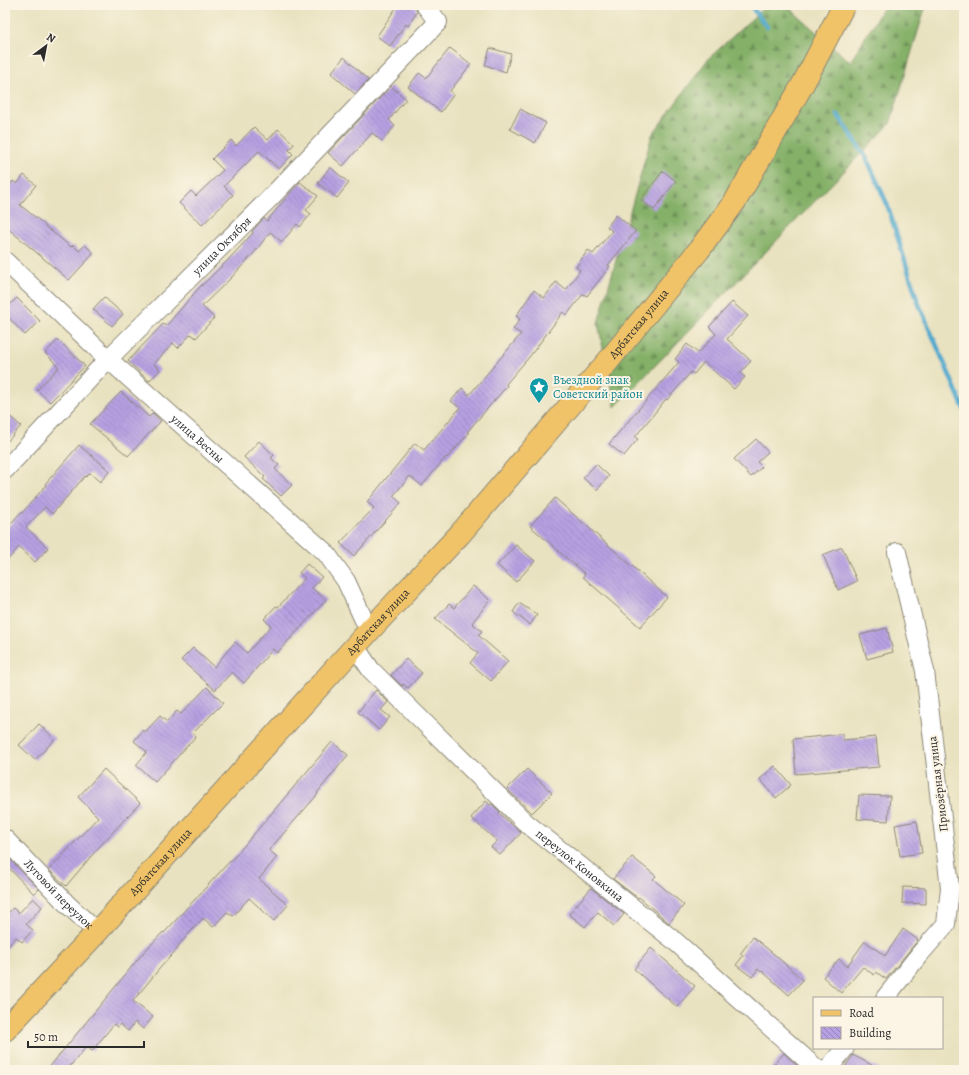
<svg xmlns="http://www.w3.org/2000/svg" width="969" height="1075" font-family="Alegreya,serif">
<defs>
<pattern id="forest-firs" width="22" height="20" patternUnits="userSpaceOnUse"><rect width="22" height="20" fill="#84b068"/><path d="M5 1l3.5 6h-7zM16 11l3.5 6h-7z" fill="#6c8f56"/></pattern>
<pattern id="building-back-hatch" width="6" height="6" patternUnits="userSpaceOnUse"><rect width="6" height="6" fill="#b7a0e2"/><path d="M-1 5l2 2M0 0l6 6M5-1l2 2" fill="none" stroke="#9583b7"/></pattern>
</defs>
<rect width="100%" height="100%" fill="#fcf5e5"/>
<filter id="ink" filterUnits="userSpaceOnUse"><feTurbulence type="fractalNoise" baseFrequency=".025" numOctaves="2"/><feDisplacementMap in="SourceGraphic" scale="8" xChannelSelector="R" yChannelSelector="G"/><feConvolveMatrix kernelMatrix="1 2 1 2 8 2 1 2 1" color-interpolation-filters="sRGB"/></filter>
<filter id="wash" filterUnits="userSpaceOnUse"><feTurbulence type="fractalNoise" baseFrequency=".012" numOctaves="4" result="noise"/><feDisplacementMap in="SourceGraphic" scale="16" xChannelSelector="R" yChannelSelector="G"/><feGaussianBlur stdDeviation="0.9" result="paint"/><feColorMatrix in="noise" values="0 0 0 0 0 0 0 0 0 0 0 0 0 0 0 0 0 1.4 0 .05"/><feComposite in="paint" operator="in"/></filter>
<g filter="url(#wash)">
<rect width="100%" height="100%" fill="#e9e2c0"/>
<!-- forest -->
<path fill="url(#forest-firs)" stroke="#586e4a" d="M767,5H786L850,62L885,5H926L890,124L615,407L598,323L652,135L708,59Z"/>
<g fill="none" stroke-linecap="round" stroke-linejoin="round">
<!-- stream -->
<path stroke="#50a9ce" stroke-width="4.5" d="M750,5L767,27
M838,115L867,159L887,204L918,302L964,409"/>
</g>
<g id="blocks">
<!-- building -->
<path fill="url(#building-back-hatch)" d="M398,5H415L417,12L408,26L406,24L390,46L377,36Z
M450,48L471,64L450,91L454,94L441,112L408,87L419,73L426,78Z
M490,48L511,54L506,72L485,65Z
M344,57L368,80L355,94L331,73Z
M391,86L406,99L389,120L395,126L382,141L372,133L343,166L328,153Z
M520,109L546,123L535,143L510,129Z
M254,127L268,140L278,129L294,144L289,150L293,154L279,169L259,151L224,186L233,195L202,225L179,203L191,191L196,196L223,170L212,159L231,140L236,146Z
M330,167L349,183L337,198L318,183Z
M663,171L676,181L654,210L641,200Z
M24,175L36,185L20,205L45,225V226L71,247L73,245L79,251L85,245L94,253L69,280L5,226V191L13,181L17,184Z
M300,182L318,196L306,210L311,214L300,227L297,224L282,242L270,232L254,253L230,279L202,306L214,318L196,338L191,334L178,348L173,343L154,364L160,370L149,381L128,361L163,324L166,326L199,288L226,262L253,233L252,231L254,229L264,218L267,221L290,193Z
M616,215L636,231L608,265L610,266L587,296L583,294L567,315L563,312L530,356L506,384L507,386L467,432L469,433L447,458L446,457L422,486L410,476L393,496L401,503L354,556L340,543L374,508L367,502L415,443L424,450L460,408L451,401L462,388L469,395L521,334L513,329L520,319L516,316L534,290L544,298L556,282L566,290L580,270L576,267L588,250L593,254L612,231L607,227Z
M104,297L123,314L112,326L93,309Z
M17,298L40,321L25,335L5,314V309Z
M732,302L748,316L727,339L751,361L740,373L745,377L734,389L704,362L694,374L691,372L667,400L666,399L635,437L638,439L624,456L609,444L679,362L675,359L687,344L698,353L716,334L709,327Z
M58,340L85,366L50,402L37,390L59,367L45,353Z
M121,392L149,417L153,413L161,421L128,456L90,424Z
M5,412L21,426L5,444Z
M756,439L768,452L757,462L762,467L751,477L734,459Z
M259,441L274,455L271,458L279,465L275,469L292,485L281,496L263,479L265,477L244,457Z
M79,445L110,471L100,482L90,473L86,477L85,476L52,514L45,507L26,527L48,548L35,562L19,547L5,563V530L21,512L22,513L46,485L45,484Z
M596,464L609,476L597,490L583,478Z
M555,498L667,597L640,627L583,577L585,574L530,526Z
M516,545L535,561L516,582L497,565Z
M842,547L857,581L838,590L823,555Z
M307,564L322,577L312,588L326,600L277,653L273,649L244,683L232,672L215,690L181,660L193,648L214,667L235,642L247,653L271,626L264,619L276,606L278,607L305,578L299,573Z
M473,586L490,600L472,623L482,631L478,635L508,661L491,681L470,663L478,653L435,619L449,604L454,608Z
M519,603L537,615L530,625L513,612Z
M887,628L893,652L867,659L860,635Z
M406,659L422,673L408,688L403,684L402,686L391,675Z
M207,687L223,703L193,733L196,736L155,782L136,765L147,752L134,741L143,730L145,732L160,716L167,722L177,711L181,714Z
M376,690L388,702L381,710L390,717L379,730L358,712Z
M39,724L55,739L35,760L19,745Z
M843,734V740L876,737L879,767L796,774L793,739Z
M332,742L348,755L317,793L318,794L269,850L277,857L259,879L288,905L274,921L249,898L233,916L227,912L213,927L203,918L178,946L179,947L160,968L133,1001L153,1017L143,1029L135,1022L128,1031L120,1024L118,1027L114,1024L92,1051L86,1047L67,1070H47L143,953L163,932L164,933L230,861H231Z
M775,766L791,785L776,798L760,779Z
M104,769L140,803L99,847L66,886L49,870L98,817L78,797Z
M527,769L552,793L532,813L507,789Z
M859,795L890,796L888,821L857,819Z
M486,801L490,805L492,804L500,812L499,813L521,833L500,855L491,847L497,841L471,818Z
M917,821L922,853L900,856L895,825Z
M5,854L39,889L34,894L5,864Z
M632,857L656,876L653,879L684,905L669,923L639,897L638,898L613,879Z
M903,887L926,888V904L902,903Z
M591,888L624,914L614,926L598,912L585,927L569,914Z
M33,898L42,907L26,924L33,930L22,942L16,937L5,950V916L13,908L19,913Z
M903,929L918,940L886,979L876,972L874,975L863,967L841,993L823,977L839,959L847,966L865,941L885,956Z
M753,937L775,955L803,980L789,995L762,971L761,972L758,969L752,977L736,965L743,956L740,954Z
M651,948L695,986L677,1007L634,969Z
M784,1053L802,1070H769Z
M853,1055L881,1070H843Z"/>
</g>
</g>
<g filter="url(#ink)">
<use href="#blocks" fill-opacity="0" stroke="#8a8676" stroke-width="1"/>
<g fill="none" stroke-linecap="round" stroke-linejoin="round">
<!-- minor casing -->
<g stroke="#8a8676" stroke-width="20">
<g id="minor">
<path id="s1" d="M5,261L108,359L326,553L346,581L369,631"/>
<path id="s2" d="M5,470L108,359L271,197L438,22L425,5"/>
<path id="s3" d="M356,648L371,670L525,822L676,942L818,1070"/>
<path id="s4" d="M5,839L66,903L97,932"/>
<path d="M885,998L919,955L946,924L950,888L925,671L897,552"/>
<path d="M827,1070L845,1048"/>
</g>
</g>
<!-- major casing -->
<g stroke="#8a8676" stroke-width="24">
<g id="major">
<path id="s5" d="M5,1030L97,932L369,631L460,534L609,360L699,250L736,200L803,84L844,5"/>
</g>
</g>
<!-- minor -->
<use href="#minor" stroke="#fff" stroke-width="18"/>
<!-- major -->
<use href="#major" stroke="#f0c369" stroke-width="22"/>
</g>
</g>
<!-- icons -->
<defs>
<g id="sight-pin" transform="scale(1)"><path d="M0 17L-7.5 6A9.5 9.5 0 1 1 7.5 6Z" fill="#0f9aa8" stroke="#fcf5e5"/><path d="M0-6L1.8-2.2L6-1.7L2.9 1.2L3.7 5.4L0 3.3L-3.7 5.4L-2.9 1.2L-6-1.7L-1.8-2.2Z" fill="#fff"/></g>
</defs>
<g fill-rule="evenodd">
<use href="#sight-pin" x="539" y="387"/>
</g>
<g text-anchor="middle" stroke-width="4" stroke-linejoin="round" paint-order="stroke">
<!-- street labels -->
<g font-size="12" fill="#2b2b2b" stroke="#fcf5e5">
<text dy="4" stroke="none"><textPath href="#s2" startOffset="312">улица Октября</textPath></text>
<text dy="4" stroke="none"><textPath href="#s5" startOffset="949">Арбатская улица</textPath></text>
<text dy="4" stroke="none"><textPath href="#s1" startOffset="262">улица Весны</textPath></text>
<text dy="4" stroke="none"><textPath href="#s5" startOffset="553">Арбатская улица</textPath></text>
<text transform="translate(938 784) rotate(-97)" y="4">Приозёрная улица</text>
<text dy="4" stroke="none"><textPath href="#s5" startOffset="229">Арбатская улица</textPath></text>
<text dy="4" stroke="none"><textPath href="#s3" startOffset="313">переулок Коновкина</textPath></text>
<text dy="4" stroke="none"><textPath href="#s4" startOffset="77">Луговой переулок</textPath></text>
</g>
<!-- culture labels -->
<g font-size="12" fill="#0d838f" stroke="#fcf5e5" text-anchor="start">
<text x="553" y="384">Въездной знак<tspan x="553" dy="14">Советский район</tspan></text>
</g>
</g>
<!-- margin -->
<rect width="969" height="1075" fill="none" stroke="#fcf5e5" stroke-width="20"/>
<!-- legend -->
<rect x="813" y="997" width="130" height="52" fill="#fcf5e5" stroke="#a8a49b"/>
<rect x="821" y="1010" width="20" height="6" fill="#f0c369" stroke="#a8a49b"/>
<text x="849" y="1017" font-size="12" fill="#2b2b2b">Road</text>
<rect x="821" y="1027" width="20" height="12" fill="url(#building-back-hatch)" stroke="#a8a49b"/>
<text x="849" y="1037" font-size="12" fill="#2b2b2b">Building</text>
<!-- north arrow -->
<g transform="translate(46 46) rotate(32)" stroke="#fcf5e5" stroke-width="3" paint-order="stroke">
<path d="M0-3L7 15L0 10L-7 15Z" fill="#2b2b2b"/>
<text y="-6" font-size="11" font-weight="bold" text-anchor="middle" fill="#2b2b2b">N</text>
</g>
<!-- scale -->
<path d="M28 1041v6h116v-6" fill="none" stroke="#2b2b2b" stroke-width="2"/>
<text x="34" y="1041" font-size="12" fill="#2b2b2b" stroke="#fcf5e5" stroke-width="3" paint-order="stroke">50 m</text>
</svg>
